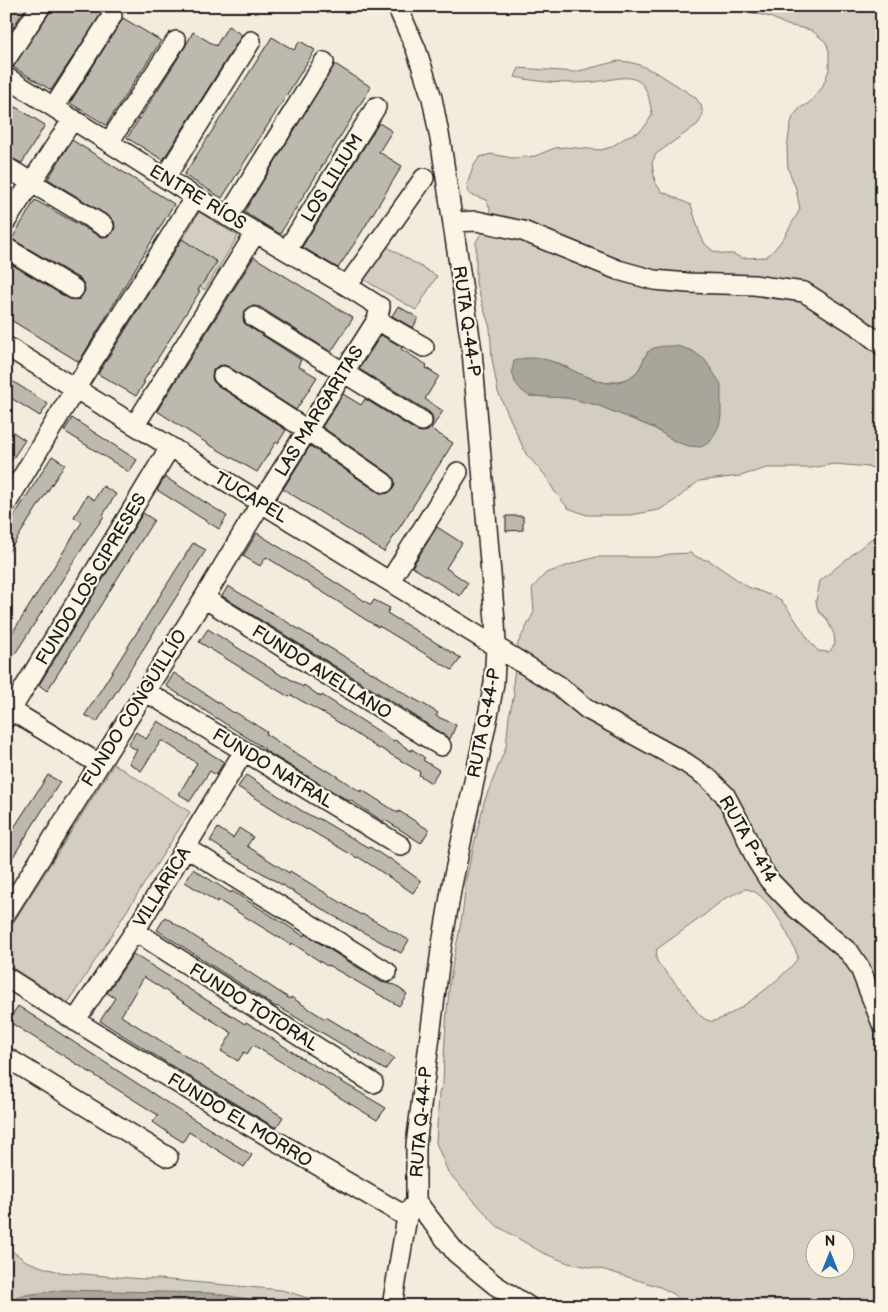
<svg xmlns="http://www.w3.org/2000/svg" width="888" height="1312" font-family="'Balsamiq Sans',sans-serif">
<rect width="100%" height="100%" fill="#f3ecdd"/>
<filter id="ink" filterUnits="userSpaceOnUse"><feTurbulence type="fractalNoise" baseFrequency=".02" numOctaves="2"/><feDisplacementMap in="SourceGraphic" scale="10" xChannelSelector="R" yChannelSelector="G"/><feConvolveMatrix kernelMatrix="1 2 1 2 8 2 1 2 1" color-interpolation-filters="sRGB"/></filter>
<g filter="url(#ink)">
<!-- green -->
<path fill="#d3cec1" stroke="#78756e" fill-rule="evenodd" d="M737,6H882V471L870,467L834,464L811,468H767L740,476L699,481L674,501L659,510L630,515H587L568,508L555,492L545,475L526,454L498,392L492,359L490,328L476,284V242L490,218V208L486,200L469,194L467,184L474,165L480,157L491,154L512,158L535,156L555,148L565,147L601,150L611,147L628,136L639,132L646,125L652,115C650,102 648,84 634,79C624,75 606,81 595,82C569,84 541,83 515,77L519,68L575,72L618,61L629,62L640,65L659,74L695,97L701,105L703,115L698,124L656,154L652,163L655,182L661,191L691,205L700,234L705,244L713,251L723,254H733L742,258L766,257L774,250L785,236L800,209L796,189L788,168L787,149L790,126L793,117L800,108L809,103L822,88L829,70V51L826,42L811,30L787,25L770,17L750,12ZM648,351L721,416L676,442L654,428L597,405L568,398L529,396L524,358L559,363L577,373L606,383L628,379L638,371Z
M199,212L238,236L205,290L166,267Z
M375,240L437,276L416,310L354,274Z
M882,535V1306H689L680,1301L672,1293L660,1287L605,1270L568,1263L543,1253L497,1226L448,1172L436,1143L439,1093L443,1084C444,1050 446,1015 450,981C454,950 465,915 465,883L484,802L506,747L509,716L514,695L513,684L518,643L534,612L532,588L546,573L575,563L596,557H658L669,554L690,553L699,558L710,561L748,587L778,598L786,606L811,643L818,651L829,652L835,644L834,634L826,618L818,611L816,601L820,581L871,539ZM745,889C767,889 791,939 798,957C793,971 723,1026 709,1021C697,1017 691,1001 683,992C675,982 666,973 658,963L656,958L657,949L699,919L724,899ZM816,1240H846V1270H816Z
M114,764L190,812L68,1003L6,964V934Z
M6,1247L26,1261L42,1267L59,1272L142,1279H159L282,1290L334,1306H6Z"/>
<!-- water -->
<path fill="#aaa59b" stroke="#716e68" d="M677,346L693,351L705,360L721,384V416L719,426L710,442L701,447L689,446L676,442L654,428L597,405L568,398L529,396L522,391L515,382L512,371L514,361C545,351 564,368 590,378C596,380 603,383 609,383C622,382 635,378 641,366C643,362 645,355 648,352C654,345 668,346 677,346Z
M62,1290L210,1293L293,1306H6V1303L18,1296Z"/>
<!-- building -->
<path fill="#beb9ae" stroke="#1c1c1c" d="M12,6H27L6,38V16Z
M52,6L106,7L51,90L13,67L50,12Z
M123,18L161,41L106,125L70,103Z
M228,26L242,35L163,160L127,138L185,47L193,32L216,46Z
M272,37L294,50L300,41L315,50L222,198L184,175Z
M335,64L371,87L280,234L244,212Z
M6,101L45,125L22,163L6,156Z
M379,123L392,131L379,152L402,166L358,238L338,268L302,247Z
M72,140L174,204L79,362L6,317V261L69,299L74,300L80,299L85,290L84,284L80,279L12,239L35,200L99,236L103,237L109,236L114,231L115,227L114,221L110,217L48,179Z
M182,239L217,262L198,290L200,291L143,382H145L136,396L98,374Z
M254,257L353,318L331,352L260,307L254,306L248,307L245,311L243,317L244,323L248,326L301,360L298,366L317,377L296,410L229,367L224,365L218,366L213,370L212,376L213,381L217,385L286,430L278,443L276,442L257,472L208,444L157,411Z
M398,306L418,318L413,328L392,316Z
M381,335L402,347L401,349L427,365L426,368L439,376L425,399L443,411L431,429L453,443L384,552L283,489L310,446L378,492L383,494L388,493L393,489L395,484L394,479L390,474L322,427L343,394L361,405L365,399L417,431L422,432L428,431L431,427L433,421L432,415L428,411L359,369Z
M6,377L48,404L40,416L6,395Z
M72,418L137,460L129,472L64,431Z
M13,432L25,440L6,469V442Z
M52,456L65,464L6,556V529Z
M165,477L227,516L219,529L157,490Z
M103,486L116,494L103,515L104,516L87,541L6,668V643L82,522L74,517L87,495L94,500Z
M143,513L154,520L47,691L39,685Z
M506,516H523V530L506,531Z
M437,527L462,543L446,568L468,583L460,596L412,567Z
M257,533L371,605L374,600L390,608L387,613L461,658L452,670L379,626L378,627L363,618L337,601L266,557L260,566L243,556Z
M193,543L206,550L97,722L85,715Z
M228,586L305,633L372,673V672L407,695L425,705L438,713L436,716L456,725L450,739L412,714L222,596Z
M208,629L284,677L285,676L303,687L304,685L321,697L322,695L394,741L395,740L411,751L412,749L425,758L423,760L439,770L431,783L419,775L420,772L380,748L379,749L327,715L291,695L289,697L269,685L199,642Z
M174,673L234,713L235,712L267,732L266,734L289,749L326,771L327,770L361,792L362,790L398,813L399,811L429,830L421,843L385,820L384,822L350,800L349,801L264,750L265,749L166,686Z
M158,721L224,762L216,775L210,771L190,801L179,794L197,763L163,741H161L141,771L129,763L137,750L128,745L136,732L146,739Z
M48,775L60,782L6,868V840Z
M246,775L302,811L317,819L318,818L369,848L370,847L388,859L389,858L421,881L413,893L374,867L358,857L357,858L308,829L307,830L238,787Z
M218,828L233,838L239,828L253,837L247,846L272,862L289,873L290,871L361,915L362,914L409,940L401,953L332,915L239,859V860L210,841Z
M193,869L231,893L232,891L304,936L305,934L381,982L395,985L407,994L399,1006L328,965L327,966L292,943L291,945L218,900L217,902L185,882Z
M165,917L290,999L291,997L325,1019L326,1017L394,1058L385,1070L277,1006L276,1007L157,930Z
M133,954L245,1024L246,1022L261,1031L300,1057L386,1108L377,1120L253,1045L247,1054L244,1052L238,1061L221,1051L232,1033L144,977L121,1016L283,1117L276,1128L177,1069L100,1021L115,998L107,993Z
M18,1006L169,1104L252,1155L244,1167L189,1132L183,1142L170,1134L153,1122L158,1115L8,1021Z"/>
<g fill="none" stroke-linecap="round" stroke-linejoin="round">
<!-- minor casing -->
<g stroke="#1c1c1c" stroke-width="22">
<path id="minor" d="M397,6L416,49L432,98L441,144L472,351L495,621L496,647L494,683L489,711L452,885L441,950L416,1145V1201L456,1253L495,1285L528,1306
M6,59L41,6
M6,77L195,197L347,286L380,307L377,320L261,503L204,598L6,913
M54,107L112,16
M109,142L176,41
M6,167L104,226
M165,178L251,41
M228,217L324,62
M6,221L73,119
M453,222L477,221L523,231L618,270L654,280L688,283L754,285L804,292L856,325L882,345
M6,248L74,289
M287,250L376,107
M347,286L424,178
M254,317L422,421
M377,320L424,347
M6,346L558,685L587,709L686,763L708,778L725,795L740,823L757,861L769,880L796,908L850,953L860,968L882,1024
M223,376L307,430L384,483
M135,425L256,232
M6,504L75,389L195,197
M390,581L458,472
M204,598L441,746
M145,691L401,846
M6,707L99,764
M6,718L170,447
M187,848L387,972
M135,931L373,1083
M6,977C137,1061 272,1139 407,1217
M75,1021L135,931L244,751
M6,1057L168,1157
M392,1306L407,1217L412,1207"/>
</g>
<!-- minor -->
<use href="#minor" stroke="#fcf5e5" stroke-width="19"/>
</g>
</g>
<g text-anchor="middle" stroke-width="4.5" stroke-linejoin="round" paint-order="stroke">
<!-- street labels -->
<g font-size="18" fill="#1c1c1c" stroke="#fcf5e5">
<text transform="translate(332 178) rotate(-58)" y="6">LOS LILIUM</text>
<text transform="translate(198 197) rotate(31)" y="6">ENTRE RÍOS</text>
<text transform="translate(467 321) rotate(82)" y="6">RUTA Q-44-P</text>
<text transform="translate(319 411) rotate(-58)" y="6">LAS MARGARITAS</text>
<text transform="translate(251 497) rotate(31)" y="6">TUCAPEL</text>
<text transform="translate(91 579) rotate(-59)" y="6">FUNDO LOS CIPRESES</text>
<text transform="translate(322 672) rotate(32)" y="6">FUNDO AVELLANO</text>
<text transform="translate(134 708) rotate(-58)" y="6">FUNDO CONGUILLÍO</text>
<text transform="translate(484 723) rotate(-79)" y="6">RUTA Q-44-P</text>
<text transform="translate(273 768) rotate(31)" y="6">FUNDO NATRAL</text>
<text transform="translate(748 839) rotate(60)" y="6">RUTA P-414</text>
<text transform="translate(162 887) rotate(-58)" y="6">VILLARICA</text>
<text transform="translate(254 1007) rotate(32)" y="6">FUNDO TOTORAL</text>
<text transform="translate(240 1120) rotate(31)" y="6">FUNDO EL MORRO</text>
<text transform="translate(421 1122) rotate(-85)" y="6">RUTA Q-44-P</text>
</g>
</g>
<!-- margin -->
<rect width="888" height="1312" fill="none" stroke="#fcf5e5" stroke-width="25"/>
<rect x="12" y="12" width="863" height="1287" fill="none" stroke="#1c1c1c" stroke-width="2" filter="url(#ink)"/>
<!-- north arrow -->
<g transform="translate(830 1254)"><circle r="24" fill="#fcf5e5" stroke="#a29e95"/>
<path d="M0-4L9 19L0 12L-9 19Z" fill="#1f6fb2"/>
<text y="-8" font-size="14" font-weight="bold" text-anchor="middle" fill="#1c1c1c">N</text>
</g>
</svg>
